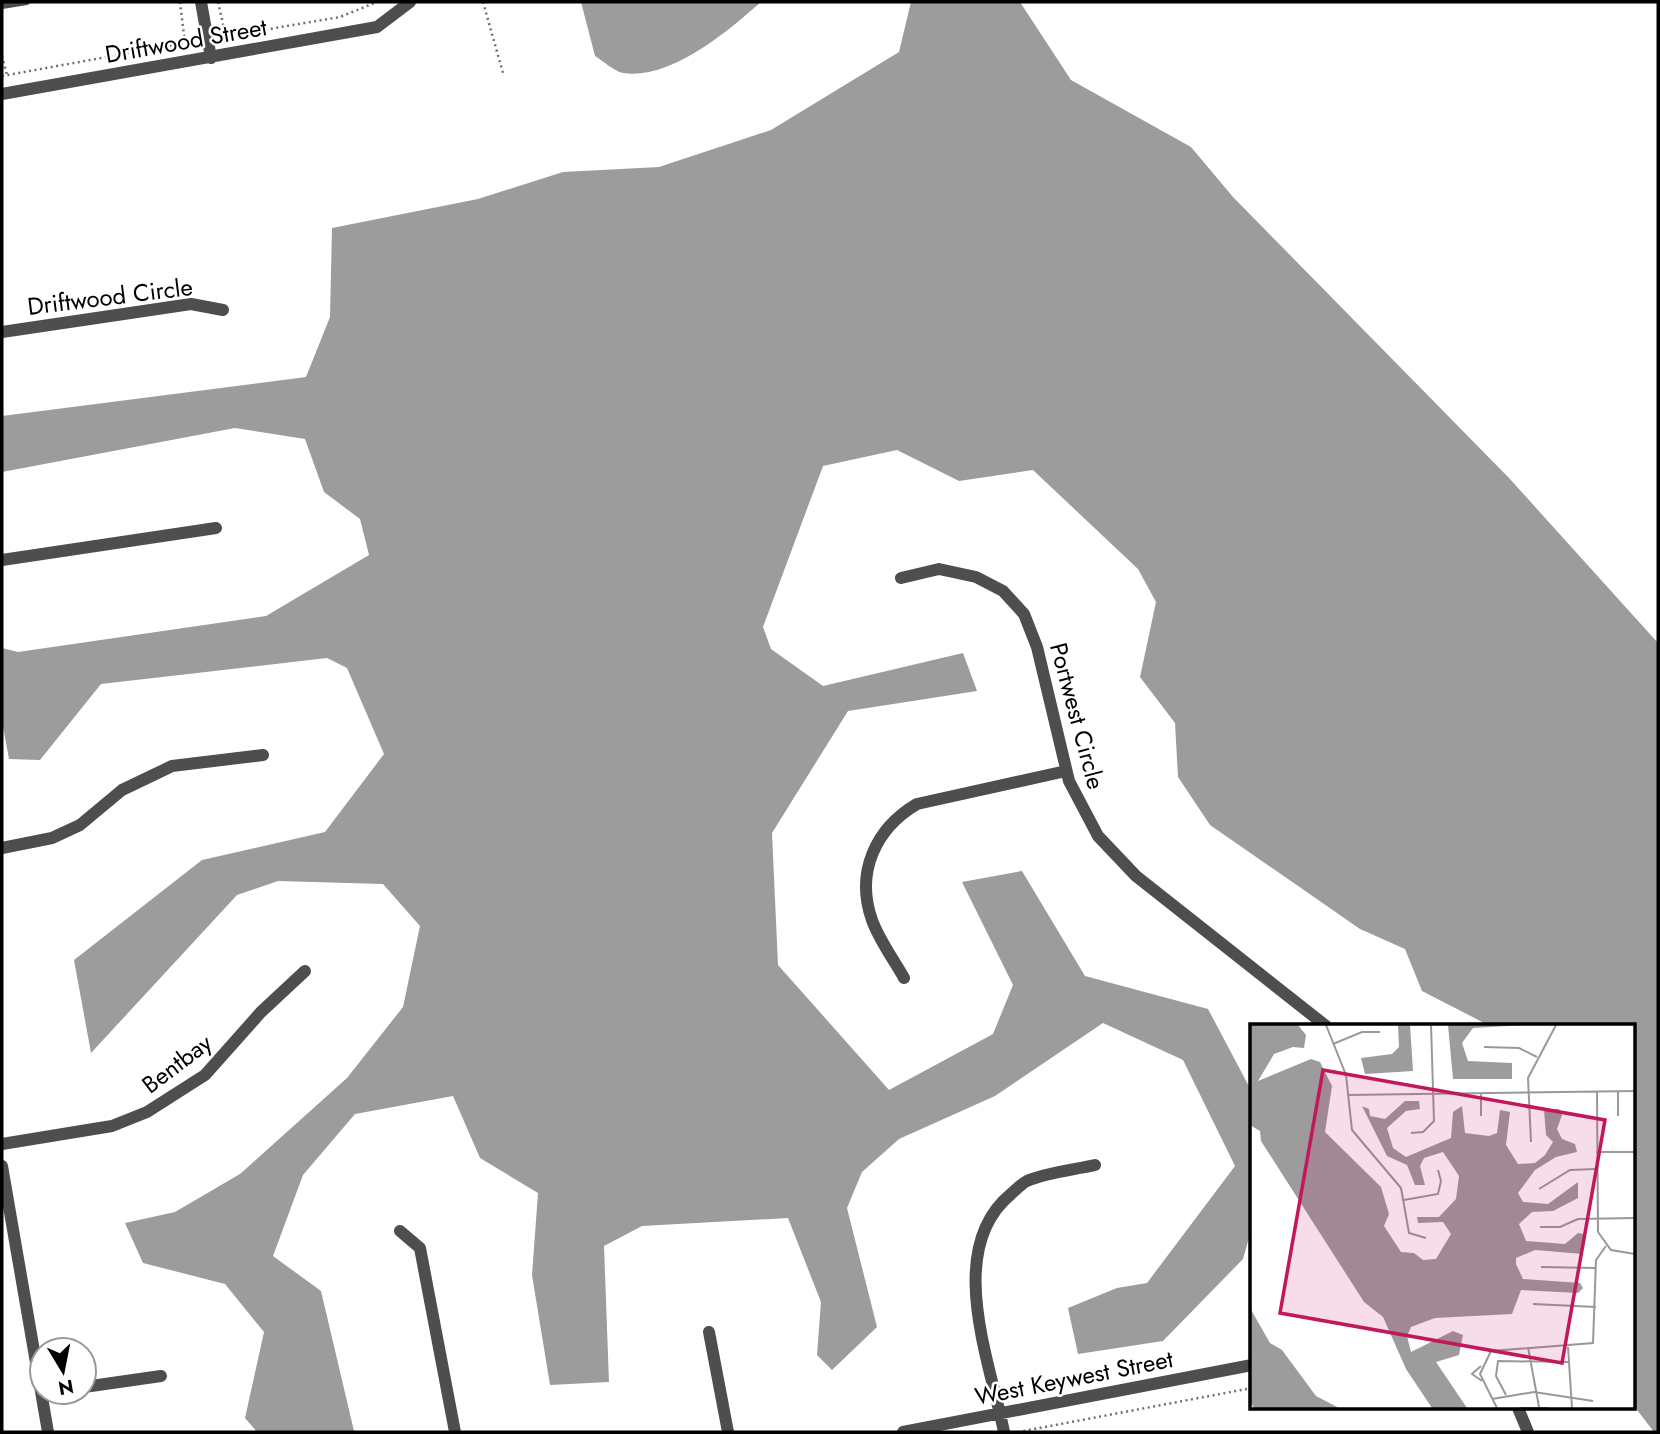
<svg xmlns="http://www.w3.org/2000/svg" width="1660" height="1434" font-family="Jost,sans-serif">
<rect width="100%" height="100%" fill="#fff"/>
<!-- water -->
<path fill="#9c9c9c" d="M581,2H761C728,31 671,80 623,73C614,71 603,61 595,56Z
M911,2H1020L1071,80L1191,147L1233,197L1509,478L1658,643V1432H1654L1634,1406V1026H1490L1422,991L1405,949L1360,929L1210,825L1178,777L1175,723L1140,677L1156,602L1138,569L1033,470L959,481L897,450L823,466L763,627L771,649L823,686L963,653L977,691L848,711L772,833L778,965L889,1090L993,1034L1013,985L962,882L1022,871L1085,976L1208,1009L1252,1092V1227L1243,1259L1163,1341L1078,1354L1068,1308L1117,1288L1147,1283L1235,1166L1183,1060L1103,1023L995,1096L899,1139L862,1172L847,1208L877,1327L832,1370L817,1355L821,1302L788,1218L642,1226L604,1246L609,1382L550,1385L532,1275L538,1193L480,1158L453,1096L355,1114L303,1175L273,1256L321,1291L354,1431L257,1432L245,1418L264,1332L225,1284L143,1263L125,1223L175,1212L240,1174L347,1078L403,1007L420,926L383,884L278,881L237,895L91,1053L74,960L202,860L325,832L384,754L347,668L327,658L101,684L40,760L9,759L2,721V648L18,652L266,616L369,555L360,519L324,492L305,439L235,428L2,472V416L306,377L330,317L332,228L478,199L563,172L659,167L771,130L899,52Z"/>
<g fill="none" stroke-linecap="round" stroke-linejoin="round">
<!-- path -->
<path stroke="#707070" stroke-width="2.5" stroke-dasharray="2 3.5" stroke-linecap="butt" d="M180,2L185,44
M218,2L226,37
M483,2L503,73
M222,37L340,17L377,2
M2,56L7,75
M2,76L195,41
M1018,1432L1252,1388"/>
<!-- service -->
<path stroke="#4e4e4e" stroke-width="6" d="M2,6L27,2"/>
<!-- minor -->
<path stroke="#4e4e4e" stroke-width="12" d="M201,2L211,58
M2,94L377,27L410,2
M2,332L191,304L223,310
M2,560L216,528
M901,578L939,569L976,577L1003,591L1024,614L1037,647L1069,781L1098,836L1136,876L1326,1026
M2,848L52,838L80,825L122,790L172,766L263,755
M904,978C894,960 879,940 872,920C855,872 876,828 917,804L1066,771
M2,1144L112,1126L147,1112L205,1075L261,1012L305,971
M2,1166L48,1432
M400,1231L420,1248L455,1432
M709,1332L728,1432
M84,1387L161,1376
M1518,1408L1528,1432
M903,1432L1252,1365
M1004,1432C990,1361 944,1249 1011,1194C1016,1190 1021,1184 1027,1181C1047,1172 1074,1170 1095,1165"/>
</g>
<g text-anchor="middle" stroke-width="5" stroke-linejoin="round" paint-order="stroke">
<!-- street labels -->
<g font-size="24" fill="#000" stroke="#fff">
<text transform="translate(186 41) rotate(-10)" y="8">Driftwood Street</text>
<text transform="translate(110 297) rotate(-7)" y="8">Driftwood Circle</text>
<text transform="translate(1077 716) rotate(75)" y="8">Portwest Circle</text>
<text transform="translate(177 1064) rotate(-37)" y="8">Bentbay</text>
<text transform="translate(1074 1378) rotate(-11)" y="8">West Keywest Street</text>
</g>
</g>
<!-- overview -->
<g transform="translate(1250 1024)">
<rect width="385" height="385" fill="#fff"/>
<path d="M0,1H48L56,11L54,24L43,23L24,30L8,57L61,35L70,38L82,62L75,108L131,163L139,190L134,202L151,228L164,229L173,236L186,235L201,210L193,198L168,199L167,193H189L206,175L209,152L193,128L174,134L170,142L175,161H165L157,141L137,132L112,82L119,85L120,92L135,95L155,77H169L170,85L156,87L137,104L143,124L156,133L201,114L203,88L212,82L215,109L239,112L247,109L250,86L260,88L256,121L268,140L285,139L295,131L303,118L296,111L294,86L309,85L312,91L307,105L312,115L325,120L327,128L306,133L285,146L268,169L273,178L298,180L328,158V174L303,187L282,188L269,200L276,217L315,220L328,209L333,210V230L285,226L266,234V240L273,255L330,259L333,264L328,269L271,266L262,290L185,294L161,303L157,312L161,328L203,307L213,311L209,331L186,338L217,384H182L156,345L133,293L114,278L11,117L10,107L0,101ZM148,1H160L163,47L115,50L111,34L142,30L149,23ZM198,1H275L223,4L212,19L218,37L262,39V55H203ZM0,284L20,319L32,326L66,372L89,384H4L0,378Z" fill="#9c9c9c"/>
<path fill="none" stroke="#999" stroke-width="2" d="M76,1L96,51L102,106L151,164L159,209L176,214M83,20L112,8H130M234,23L269,24L287,33M347,67L348,208L361,226L385,230M231,70V92M98,71L385,67M368,92V67M161,109L173,108L184,97L181,1M281,118L278,54L306,1M346,128H385M289,165L320,146L346,145M154,176L188,170L191,157L188,146M290,203H310L328,195L385,194M291,243L346,244M283,280L346,283M278,323L289,383M318,323L322,384M231,342L222,350L232,357M256,371L246,352L248,337L319,338M242,375L284,368L343,377M247,384L230,350L241,327L343,319L346,236L356,222M269,384H298"/>
<path fill="#c2185b" fill-opacity="0.15" stroke="#c2185b" stroke-width="3.5" d="M73,46L355,96L312,339L30,289Z"/>
<rect width="385" height="385" fill="none" stroke="#000" stroke-width="3.5"/>
</g>
<!-- border -->
<rect width="1660" height="1434" fill="none" stroke="#000000" stroke-width="7"/>
<!-- north arrow -->
<g transform="translate(63 1371) rotate(170)"><circle r="33" fill="#ffffff" stroke="#999999" stroke-width="2"/>
<path d="M0-5L12 26L0 18L-12 26Z" fill="#000000"/>
<text y="-10" font-size="19" font-weight="bold" text-anchor="middle" fill="#000000">N</text>
</g>
</svg>
